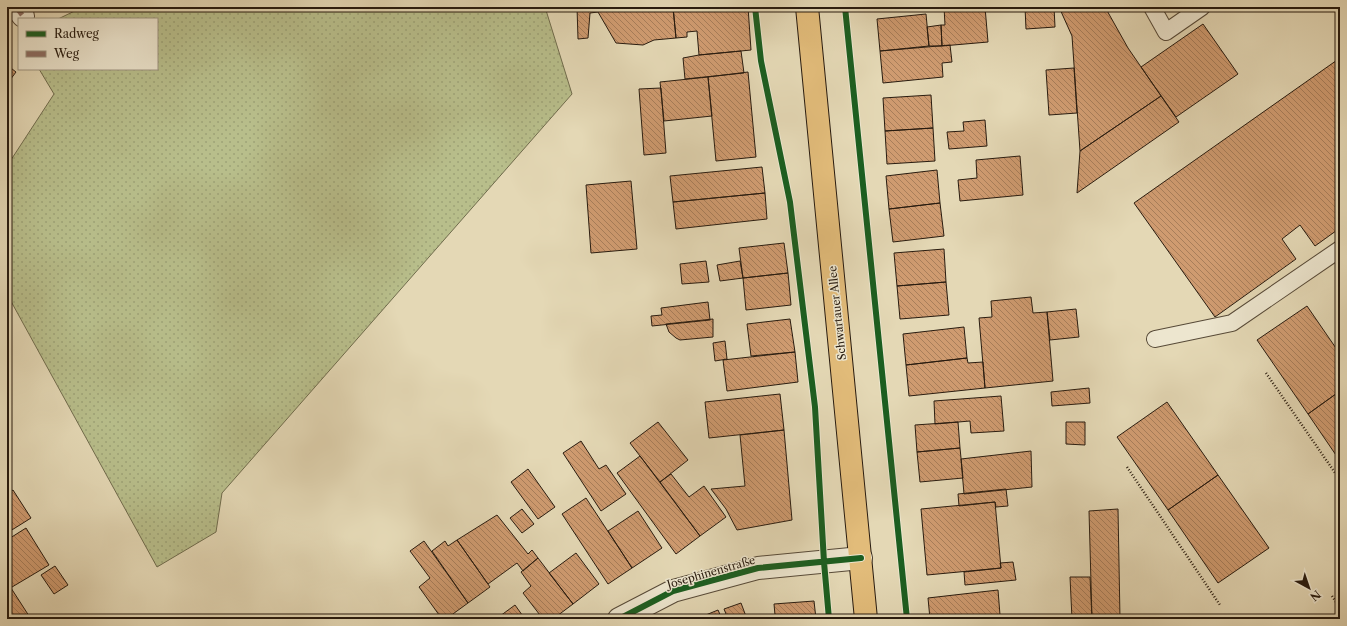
<svg xmlns="http://www.w3.org/2000/svg" width="1347" height="626" font-family="'Libre Caslon Text',serif">
<defs>
<pattern id="green-dots" width="8" height="8" patternUnits="userSpaceOnUse"><rect width="8" height="8" fill="#b8be8b"/><path d="M2 2h.1M6 6h.1" fill="none" stroke="#9ea377" stroke-width="1.8" stroke-linecap="round"/></pattern>
<pattern id="building-back-hatch" width="6" height="6" patternUnits="userSpaceOnUse"><rect width="6" height="6" fill="#cf9b70"/><path d="M-1 5l2 2M0 0l6 6M5-1l2 2" fill="none" stroke="#a87e5a"/></pattern>
</defs>
<rect width="100%" height="100%" fill="#e4d8b5"/>
<filter id="stains"><feTurbulence type="fractalNoise" baseFrequency=".005" numOctaves="4"/><feColorMatrix values="0 0 0 0 .2 0 0 0 0 .09 0 0 0 0 .02 0 0 0 .5 -.17"/></filter>
<radialGradient id="worn" r=".72"><stop offset=".6" stop-color="#630" stop-opacity="0"/><stop offset="1" stop-color="#630" stop-opacity=".3"/></radialGradient>
<!-- green -->
<path fill="url(#green-dots)" stroke="#706c4d" d="M83,7H545L572,94L222,493L216,532L157,567L7,294V166L54,94L39,69H157V19H58Z"/>
<!-- building -->
<path fill="url(#building-back-hatch)" stroke="#281b0f" d="M577,7H673L676,38L654,40L643,45L616,43L598,12L590,13L588,38L578,39Z
M673,7H748L751,50L699,55L697,31L687,32V37L676,38Z
M881,7H906L882,9Z
M921,7H949L922,10Z
M944,7H985L988,42L942,46L941,25H945Z
M1025,7H1054L1055,27L1026,29Z
M1059,7H1105L1128,48L1161,96L1080,151L1072,36Z
M926,14L929,46L880,51L877,19Z
M1203,24L1238,74L1176,117L1141,67Z
M941,25L942,46H929L927,27Z
M950,45L952,62L942,63L943,77L883,83L880,51Z
M741,51L744,73L685,79L683,58L699,55Z
M1340,58V228L1315,246L1300,225L1282,239L1296,259L1215,317L1134,203Z
M7,65L16,72L7,84Z
M1074,68L1077,113L1049,115L1046,70Z
M748,72L756,157L716,161L708,77Z
M708,77L712,116L664,121L660,82Z
M661,88L666,153L644,155L639,89Z
M931,95L933,128L885,131L883,98Z
M1161,96L1179,122L1077,193L1080,151Z
M985,120L987,146L949,149L947,132L964,131L963,122Z
M933,128L935,161L887,164L885,131Z
M1020,156L1023,195L960,201L958,180L977,178L976,160Z
M762,167L765,193L673,202L670,176Z
M937,170L940,203L889,209L886,176Z
M631,181L637,249L591,253L586,185Z
M765,193L767,219L676,229L673,202Z
M940,203L944,236L893,242L889,209Z
M784,243L788,273L743,278L739,248Z
M944,249L946,282L897,286L894,253Z
M706,261L709,282L682,284L680,264Z
M740,261L743,278L720,281L717,265Z
M788,273L791,305L746,310L743,278Z
M946,282L949,315L900,319L897,286Z
M1031,297L1033,313L1047,312L1053,381L985,388L979,318L992,317L991,301Z
M708,302L710,320L652,326L651,316L662,315L661,308Z
M1307,306L1340,354V391L1308,414L1257,340Z
M1076,309L1079,337L1050,340L1047,312Z
M713,319V337L680,340L676,338L669,332L666,324Z
M790,319L795,352L751,356L747,324Z
M964,327L967,358L906,365L903,334Z
M725,341L727,359L715,361L713,343Z
M795,352L798,382L727,391L723,360Z
M967,358L968,363L983,362L985,388L909,396L906,365Z
M1089,388L1090,403L1052,406L1051,392Z
M1340,391V461L1308,414Z
M780,394L784,430L709,438L705,402Z
M1001,396L1004,431L971,433L970,421L935,424L934,401Z
M1167,402L1218,475L1168,510L1117,437Z
M658,422L688,460L660,482L630,443Z
M958,422L960,448L917,452L915,425Z
M1066,422H1085V445L1066,444Z
M784,430L792,520L737,530L726,509L711,489L745,486L740,435Z
M581,441L599,469L606,465L626,494L601,511L563,453Z
M960,448L963,478L920,482L917,452Z
M1031,451L1032,487L964,494L961,459Z
M640,456L700,536L676,554L617,473Z
M528,469L555,507L538,519L511,482Z
M671,474L689,497L704,486L726,517L700,536L660,482Z
M1218,475L1269,548L1218,583L1168,510Z
M1006,489L1008,506L996,507L995,502L959,506L958,494Z
M13,490L31,518L7,533V494Z
M586,498L632,568L608,584L562,514Z
M995,502L1001,568L927,575L921,509Z
M522,509L534,524L522,533L510,518Z
M1118,509L1120,619H1092L1089,511Z
M638,511L662,548L632,568L608,531Z
M497,515L528,554L532,550L538,558L523,571L517,563L488,584L457,540Z
M26,528L49,565L7,590V540Z
M457,540L490,587L468,603L432,551L445,541L448,546Z
M424,541L468,603L446,619H442L419,587L430,578L410,551Z
M576,553L599,584L573,604L549,573Z
M538,558L573,604L553,619H543L523,593L531,586L521,572Z
M1013,562L1016,580L965,585L964,572L1001,568L1000,563Z
M55,566L68,585L54,594L41,575Z
M1070,577H1090L1092,619H1072Z
M11,588L31,619H7V590Z
M998,590L1000,615L978,617V619H930L928,598Z
M814,601L816,619H758V617L775,615L774,604Z
M741,603L747,619H728L724,609Z
M515,605L525,619H496Z
M718,610L722,619H696Z"/>
<g fill="none" stroke-linecap="round" stroke-linejoin="round">
<!-- service casing -->
<g stroke="#574a38" stroke-width="18">
<path id="service" d="M1152,7L1166,32L1202,7
M1155,339L1232,323L1340,249"/>
</g>
<!-- minor casing -->
<g stroke="#574a38" stroke-width="24">
<path id="minor" d="M16,7L23,16
M619,619L673,591L758,568L861,558"/>
</g>
<!-- primary casing -->
<g stroke="#281b0f" stroke-width="24">
<path id="primary" d="M807,7L866,619"/>
</g>
<!-- path -->
<path stroke="#281b0f" stroke-width="2.5" stroke-dasharray="1 2" stroke-linecap="butt" d="M1266,373L1340,480
M1127,467L1220,605
M1332,596L1340,608"/>
<!-- service -->
<use href="#service" stroke="#ede6cf" stroke-width="16"/>
<!-- minor -->
<use href="#minor" stroke="#ede6cf" stroke-width="22"/>
<!-- primary -->
<use href="#primary" stroke="#e2bc7a" stroke-width="22"/>
<!-- quiet -->
<path stroke="#8d6e63" stroke-width="5" stroke-dasharray="10 5" stroke-linecap="butt" d="M16,7L23,16"/>
<!-- cycleway casing -->
<g stroke="#ede6cf" stroke-width="8">
<path id="cycleway" d="M755,7L761,61L790,202L815,407L824,562L829,619
M845,7L907,619
M619,619L673,591L758,568L861,558"/>
</g>
<!-- cycleway -->
<use href="#cycleway" stroke="#1b5e20" stroke-width="6"/>
</g>
<g text-anchor="middle" stroke-width="3" stroke-linejoin="round" paint-order="stroke">
<!-- street labels -->
<g font-size="11" fill="#281b0f" stroke="#ede6cf">
<text transform="translate(837 313) rotate(-96)" y="4">Schwartauer Allee</text>
<text transform="translate(711 572) rotate(-16)" y="4">Josephinenstraße</text>
</g>
</g>
<!-- margin -->
<rect width="1347" height="626" fill="none" stroke="#e4d8b5" stroke-width="24"/>
<rect x="8" y="8" width="1331" height="610" fill="none" stroke="#281b0f" stroke-width="2"/>
<rect x="12" y="12" width="1323" height="602" fill="none" stroke="#281b0f"/>
<!-- legend -->
<rect x="18" y="18" width="140" height="52" fill="#ede6cf" stroke="#9e9582"/>
<rect x="26" y="31" width="20" height="6" fill="#1b5e20" stroke="#9e9582"/>
<text x="54" y="38" font-size="12" fill="#281b0f">Radweg</text>
<rect x="26" y="51" width="20" height="6" fill="#8d6e63" stroke="#9e9582"/>
<text x="54" y="58" font-size="12" fill="#281b0f">Weg</text>
<!-- north arrow -->
<g transform="translate(1309 588) rotate(140)" stroke="#ede6cf" stroke-width="3" paint-order="stroke">
<path d="M0-3L7 15L0 10L-7 15Z" fill="#281b0f"/>
<text y="-6" font-size="11" font-weight="bold" text-anchor="middle" fill="#281b0f">N</text>
</g>
<rect width="100%" height="100%" filter="url(#stains)"/>
<rect width="100%" height="100%" fill="url(#worn)"/>
</svg>
